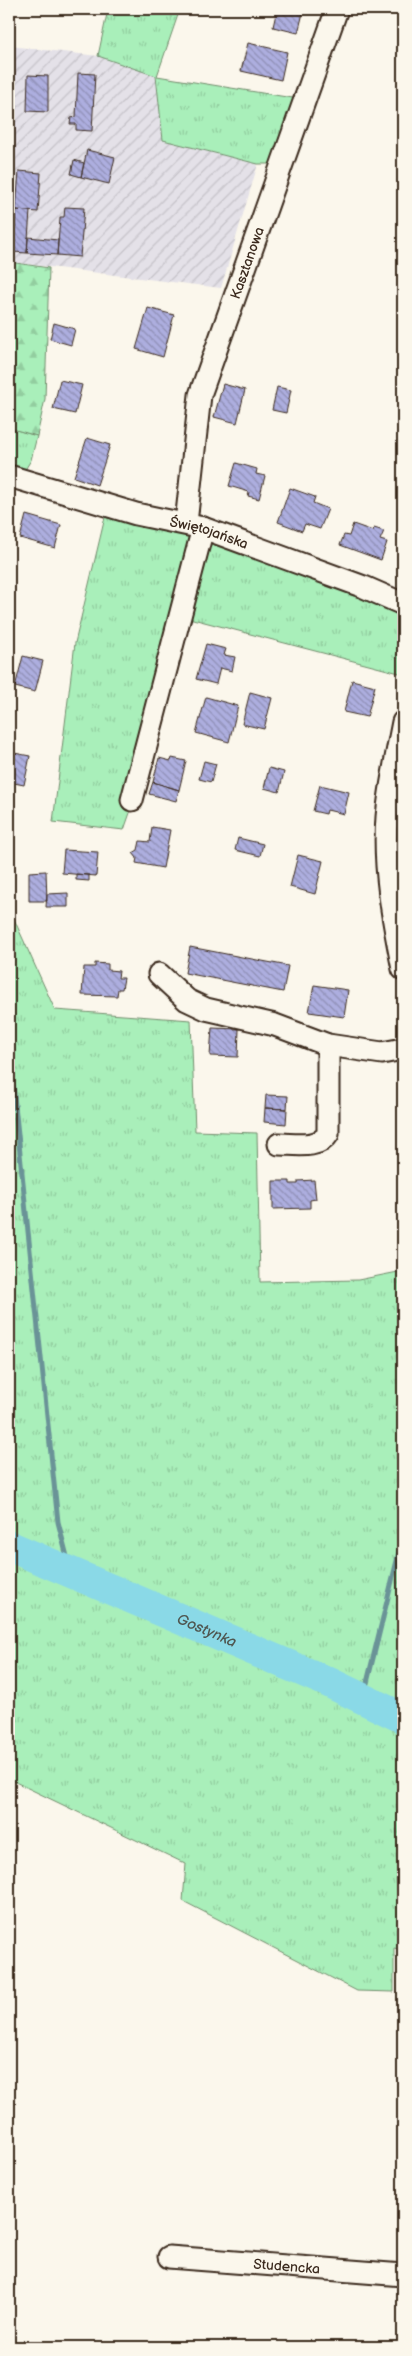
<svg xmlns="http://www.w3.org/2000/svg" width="412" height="2356" font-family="'Balsamiq Sans',sans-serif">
<defs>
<pattern id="industrial-furrows" width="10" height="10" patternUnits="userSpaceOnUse" patternTransform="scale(1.25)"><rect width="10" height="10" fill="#e4e1e8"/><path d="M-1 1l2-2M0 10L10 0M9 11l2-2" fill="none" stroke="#c4c1c7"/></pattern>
<pattern id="grass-tufts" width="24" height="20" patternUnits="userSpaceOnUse" patternTransform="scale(1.25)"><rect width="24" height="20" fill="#a9efba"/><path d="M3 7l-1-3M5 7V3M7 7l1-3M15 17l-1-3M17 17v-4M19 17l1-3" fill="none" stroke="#92cd9f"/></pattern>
<pattern id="forest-firs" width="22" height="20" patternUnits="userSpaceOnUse" patternTransform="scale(1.25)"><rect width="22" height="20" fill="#a9efba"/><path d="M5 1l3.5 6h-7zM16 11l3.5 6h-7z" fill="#92cd9f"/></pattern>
<pattern id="building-back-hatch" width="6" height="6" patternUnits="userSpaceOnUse" patternTransform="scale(1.25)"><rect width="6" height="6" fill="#adaedf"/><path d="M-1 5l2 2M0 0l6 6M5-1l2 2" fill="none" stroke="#8e8eb4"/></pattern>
</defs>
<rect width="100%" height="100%" fill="#fbf7ec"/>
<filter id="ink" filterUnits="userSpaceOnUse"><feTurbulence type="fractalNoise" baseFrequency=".02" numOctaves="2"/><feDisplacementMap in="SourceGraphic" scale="10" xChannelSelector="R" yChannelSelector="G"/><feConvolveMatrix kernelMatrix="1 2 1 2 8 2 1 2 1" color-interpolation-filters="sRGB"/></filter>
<g filter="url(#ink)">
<!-- industrial -->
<path fill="url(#industrial-furrows)" d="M9,46L98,56L156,76L163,140L258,164L221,288L9,262Z"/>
<!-- grass -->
<path fill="url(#grass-tufts)" stroke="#728c6c" d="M108,9H180L157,76L299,99L273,164H258L163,140L156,76L98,56Z
M9,428L37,436L31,460L23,473L9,469Z
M106,513L212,540L389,606L403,621V674L189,618L139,787L124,830L53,822L75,643Z
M403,761V924L394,870L395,799Z
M9,908L55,1010L191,1020L195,1131L257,1133L260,1282L358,1280L403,1271V1950L394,1948V1992L357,1991L183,1901L186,1864L9,1779Z"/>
<!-- forest -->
<path fill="url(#forest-firs)" stroke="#728c6c" d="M9,262L49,268L45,399L37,436L9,428Z"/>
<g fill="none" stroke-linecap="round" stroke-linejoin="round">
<!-- stream -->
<path stroke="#6a9397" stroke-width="5" d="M9,1069L12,1082
M13,1086L58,1522L71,1572
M363,1699L403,1536"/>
<!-- river -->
<path stroke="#8ad9e7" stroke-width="31" id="s1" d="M9,1546L328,1682L403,1718"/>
</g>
<!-- building -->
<path fill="url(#building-back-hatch)" stroke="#3b2a1e" d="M277,9L303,13L298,33L273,27Z
M248,43L287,52L281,80L241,71Z
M78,73L95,74L92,131L76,130V124H70L71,118L76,117Z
M28,75L48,76V112L27,111Z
M87,150L115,157L109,184L81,177Z
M74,160L84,163L81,177L71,174Z
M19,171L41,173L38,212L16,210Z
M65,207L84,208L80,257L57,255L60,219V217H64Z
M16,210L30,211L27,253L13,252Z
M28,237L58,240L57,255L27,253Z
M148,308L174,315L163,357L136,349Z
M54,323L75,329L71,345L50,339Z
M60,380L82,385L75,414L53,409Z
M223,384L245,390L237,423L214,417Z
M277,387L291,390L286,413L272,410Z
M87,438L110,445L97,485L74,477Z
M236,463L257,469L256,474L265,476L259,499L248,496L249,492L229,486Z
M290,488L315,497L313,503L328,509L320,529L305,524L302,531L278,522Z
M26,515L61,525L55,548L20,538Z
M353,524L373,531L374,528L384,531L380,540L387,542L381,560L340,545L344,535L349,536Z
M206,644L226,649L224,655L235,657L232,671L220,668L216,684L196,679Z
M23,656L43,661L35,692L15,687Z
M352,680L375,686L367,717L344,712Z
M250,692L272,698L264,729L242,724Z
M206,697L238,706L229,742L196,733Z
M9,752L30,756L24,785L9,782Z
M159,758L171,761L172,758L186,761L179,790L153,782Z
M204,761L216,764L211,782L199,779Z
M269,768L284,772L279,792L264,788Z
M153,782L179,790L176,801L149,794Z
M320,785L349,792L344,814L327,810L326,814L313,811Z
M152,827L170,830L163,868L136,863L137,858L133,853L138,850L140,841L150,842Z
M238,838L263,844L260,856L235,850Z
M64,850L98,852L96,876L62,873Z
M298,855L323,861L315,894L290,887Z
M46,871L47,901H29V872Z
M76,874L89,875V881L76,880Z
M68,893V907H46L47,894Z
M190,947L288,966L283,992L185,973Z
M95,963L108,964V970L119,971L118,978H124L122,989H118L117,996L82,995L84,967H95Z
M314,985L348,990L344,1017L309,1012Z
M212,1028L239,1029L238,1057L210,1056Z
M266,1095L288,1096L287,1109L265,1108Z
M265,1108L287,1109L286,1124L264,1122Z
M314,1180L316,1199L310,1200V1208L273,1209V1181H290V1184H298V1181Z"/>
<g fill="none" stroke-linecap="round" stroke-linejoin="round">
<!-- minor casing -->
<g stroke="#3b2a1e" stroke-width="25">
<g id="minor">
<path id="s2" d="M9,476L136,514L203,528L364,587L403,604"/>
<path id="s3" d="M186,523L200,395L337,9"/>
<path d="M403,722C397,753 390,785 387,817C383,867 393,920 403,969"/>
<path d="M132,800L203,528"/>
<path d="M159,974L187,1000L206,1009L275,1025L328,1045L382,1053L403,1049"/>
<path d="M279,1144C295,1144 319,1149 328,1134V1045"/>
<path id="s4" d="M169,2257L403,2275"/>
</g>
</g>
<!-- minor -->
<use href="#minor" stroke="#fbf7ec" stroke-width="21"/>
</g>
</g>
<g text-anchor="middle" stroke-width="5" stroke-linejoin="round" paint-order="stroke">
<!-- street labels -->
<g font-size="14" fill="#3b2a1e" stroke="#fbf7ec">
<text dy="5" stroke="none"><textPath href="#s3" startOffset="269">Kasztanowa</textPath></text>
<text dy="5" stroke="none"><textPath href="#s2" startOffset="208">Świętojańska</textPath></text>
<text dy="5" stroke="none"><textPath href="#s4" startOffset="118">Studencka</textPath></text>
</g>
<!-- water labels -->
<g font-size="15" font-style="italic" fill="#4f5650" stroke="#fbf7ec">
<text dy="5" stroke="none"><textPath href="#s1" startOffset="215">Gostynka</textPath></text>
</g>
</g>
<!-- margin -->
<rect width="412" height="2356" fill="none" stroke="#fbf7ec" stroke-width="30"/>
<rect x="15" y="15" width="382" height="2326" fill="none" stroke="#3b2a1e" stroke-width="2" filter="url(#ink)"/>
</svg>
